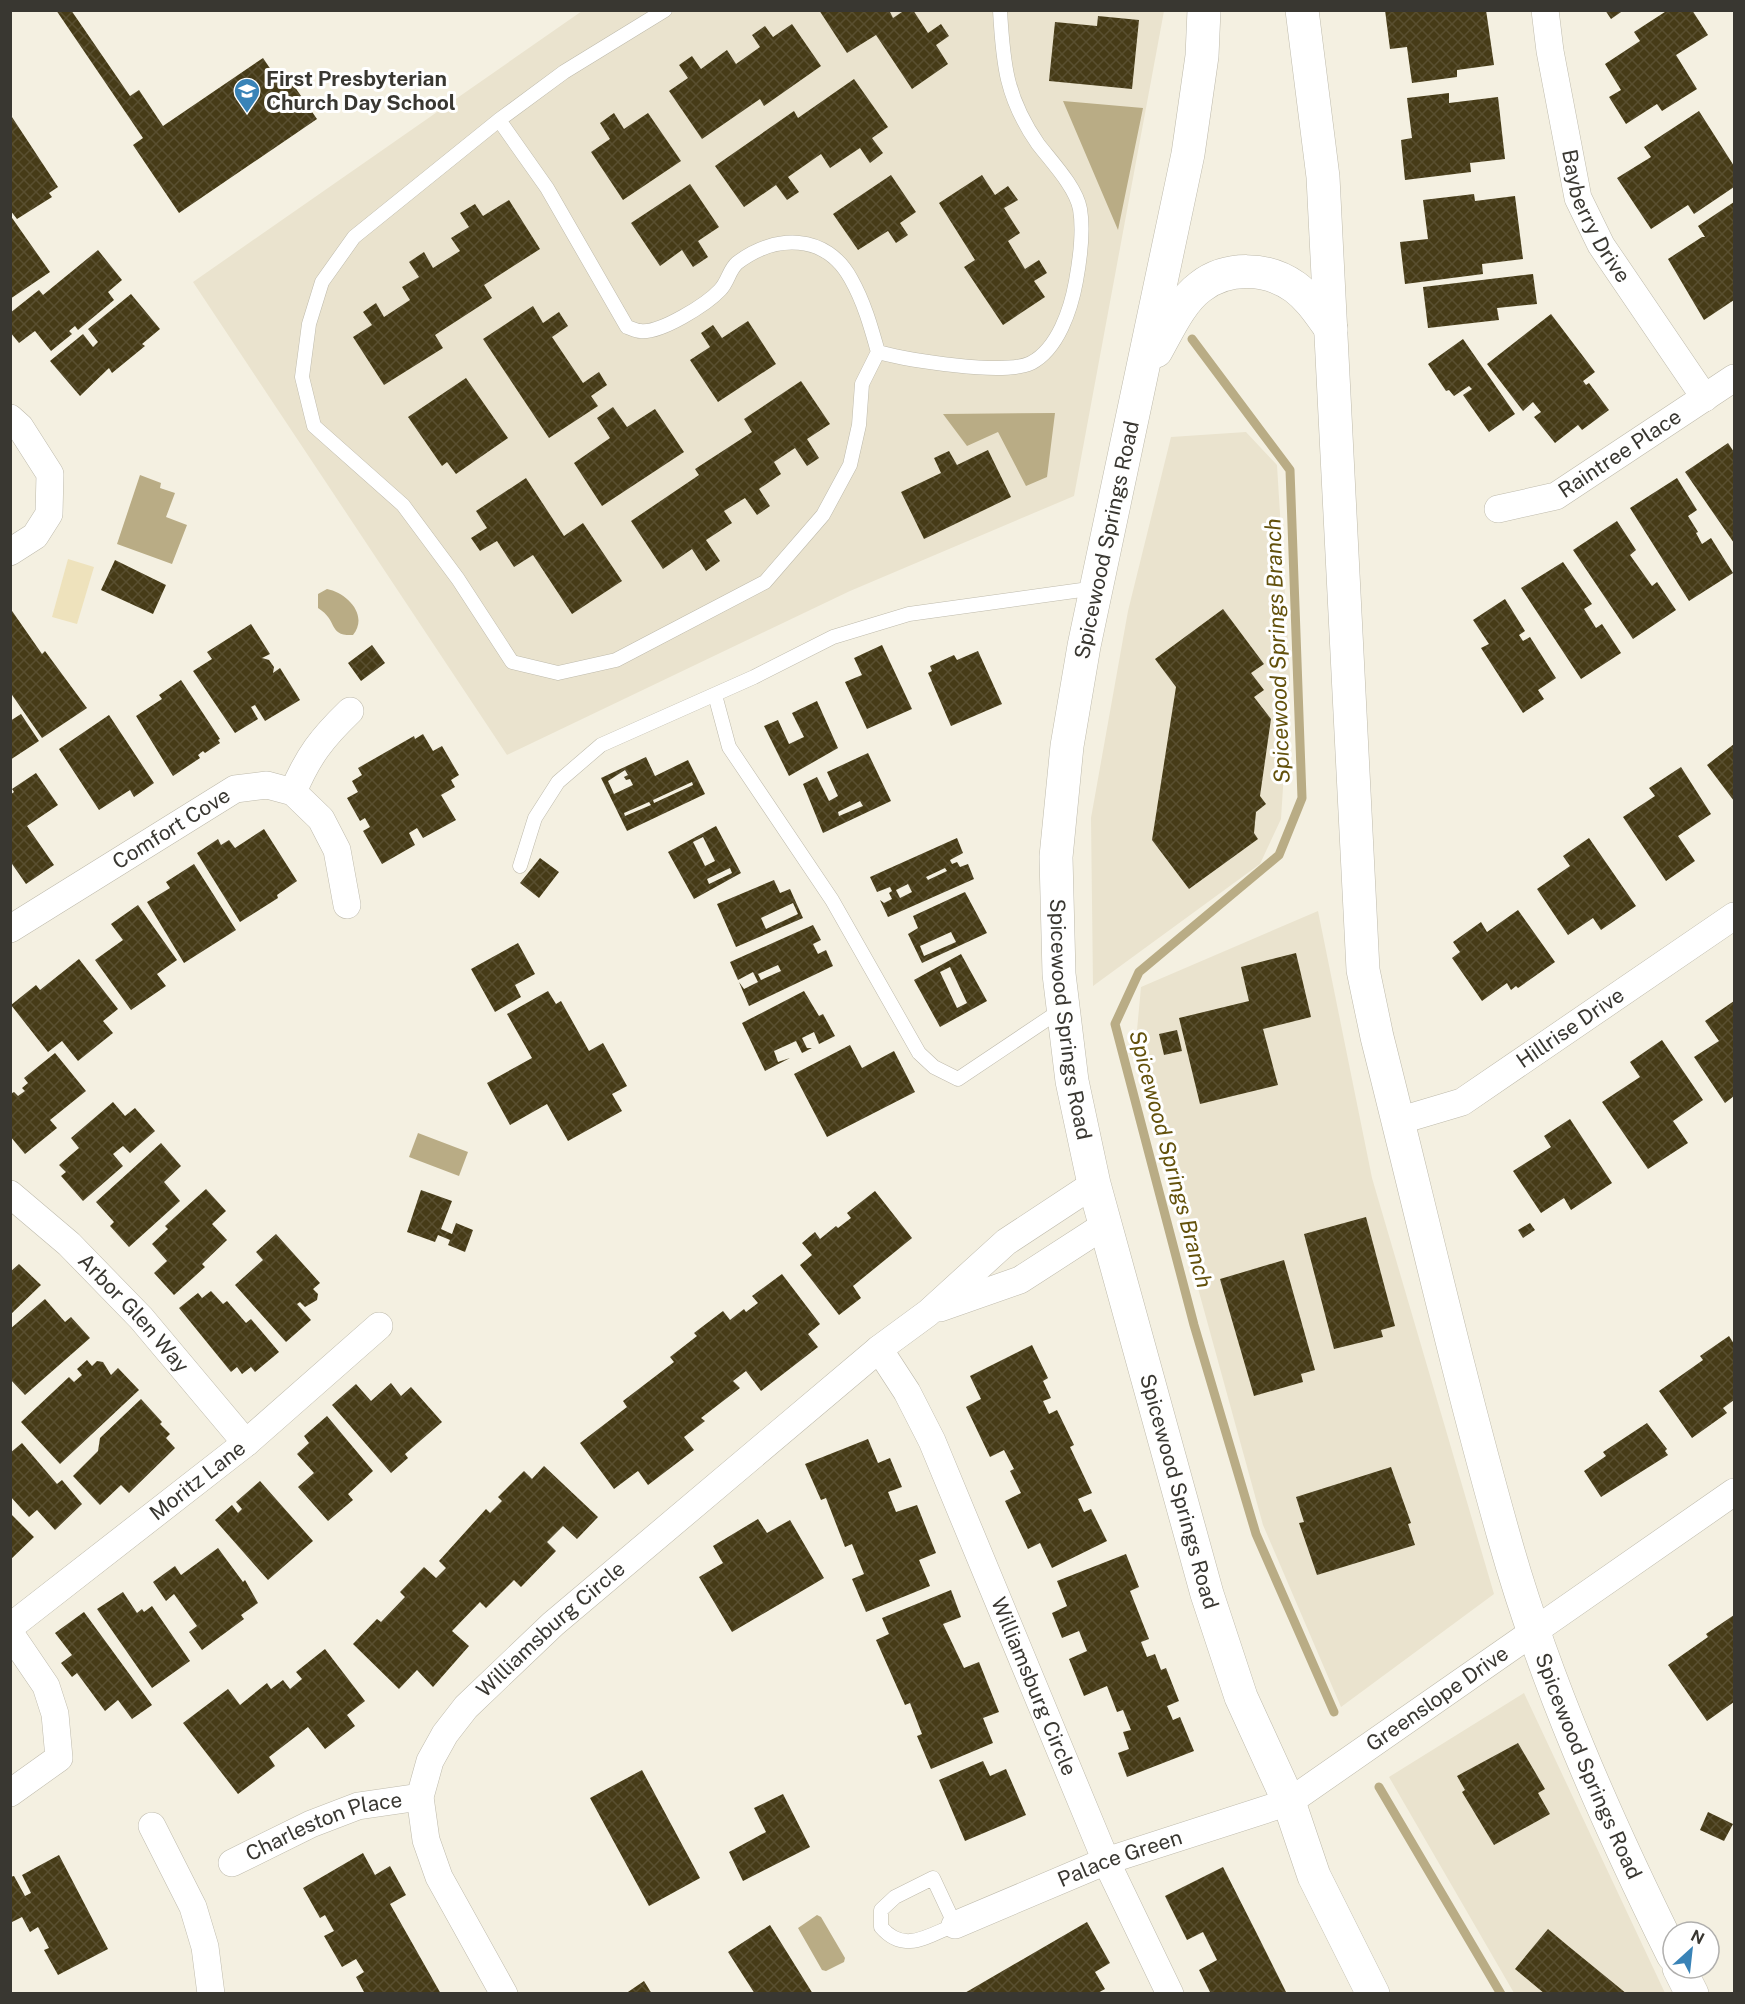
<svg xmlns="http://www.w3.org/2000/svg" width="1745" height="2004" font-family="'Public Sans',sans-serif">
<defs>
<pattern id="building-cross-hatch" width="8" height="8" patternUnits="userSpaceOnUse" patternTransform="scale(1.5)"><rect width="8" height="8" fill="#463b17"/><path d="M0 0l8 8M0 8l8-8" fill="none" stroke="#594f30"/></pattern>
</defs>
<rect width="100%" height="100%" fill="#f4f0e1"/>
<!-- built -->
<path fill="#eae3ce" d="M582,11H1164L1074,496L850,591L507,755L193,282Z
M1246,432L1277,465L1290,676L1281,819L1260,864L1093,986L1091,818L1128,611L1171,437Z
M1318,911L1372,1178L1494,1594L1341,1707L1263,1525L1196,1281L1136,1041L1141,987Z
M1524,1693L1665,1993H1514L1389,1777Z"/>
<!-- garden -->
<path fill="#eee2bc" d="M68,559L94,567L77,624L52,617Z"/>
<!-- water -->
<path fill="#b9ac85" d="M1063,101L1143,108L1118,230Z
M1055,413L1047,477L1026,486L998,432L967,446L943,414Z
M140,475L161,483L160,488L175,493L166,517L187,525L172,564L117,544Z
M327,589C347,593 369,615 353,635C327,636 339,621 318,608V594Z
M418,1133L468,1152L459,1176L409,1157Z
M817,1915L821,1917L845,1958L844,1962L826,1971L822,1970L798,1928Z"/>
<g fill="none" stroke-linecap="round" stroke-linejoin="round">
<!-- stream -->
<path stroke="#b9ac85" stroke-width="9" d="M1192,339L1290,470L1302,798L1279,855L1139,972L1115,1024L1194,1325L1256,1534L1334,1712
M1379,1787L1501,1994"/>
</g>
<!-- building -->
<path fill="url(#building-cross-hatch)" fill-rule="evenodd" d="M56,10H71L130,96L139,90L163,126L263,58L282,86L290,80L317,119L179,213L133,145L143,138Z
M819,10H889L893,18L905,10H913L928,33L941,24L949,36L936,45L948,64L912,89L876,35L847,53Z
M1385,10H1486L1494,65L1457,70V77L1412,83L1407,47L1390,49Z
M1605,10H1624L1611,19Z
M1668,10H1692L1708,35L1676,55L1697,89L1662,111L1657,104L1626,124L1609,97L1621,90L1605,64L1640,41L1634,32Z
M1098,16L1139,20L1132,89L1049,81L1055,22L1097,26Z
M792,24L821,66L764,106L760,99L702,139L669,91L688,78L679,65L692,56L701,69L727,50L736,64L760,47L752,35L765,26L773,37Z
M854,79L888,127L872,138L883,153L870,163L860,148L830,168L821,154L788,177L799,192L787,200L776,185L744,207L715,166L794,111L798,118Z
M1449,93V103L1498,97L1505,159L1470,163L1471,172L1405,180L1401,140L1412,138L1407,98Z
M1699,111L1734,166V187L1694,214L1688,205L1651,229L1617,178L1651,157L1644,147Z
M614,113L624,129L648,113L681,161L623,200L591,152L610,139L600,123Z
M10,114L58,187L49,193L52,197L17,219L10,210Z
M891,175L916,212L900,223L908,235L896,243L888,231L858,250L833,214Z
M982,175L995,195L1008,186L1018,200L1004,208L1020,233L1008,241L1025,269L1039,260L1047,273L1034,281L1045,297L1003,325L964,267L975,260L939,203Z
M690,184L719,227L698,241L708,257L693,267L682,250L660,266L631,223Z
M1474,194L1475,201L1515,196L1523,259L1482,264L1483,274L1405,284L1400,242L1428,239L1423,200Z
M509,200L540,249L484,285L492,298L435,335L443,348L384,385L353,337L372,325L363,312L376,303L384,317L410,300L402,287L419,277L409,262L424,252L433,268L460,251L451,238L469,227L460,213L475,204L483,216Z
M1734,202V300L1704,320L1668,259L1702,237H1705L1698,226Z
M10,215L50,272L10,299Z
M98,250L122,280L108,292L114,300L78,330L75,326L69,331L72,334L51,351L35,331L19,343L10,332V313L39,290L43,295Z
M1533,274L1537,304L1497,308L1499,320L1428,328L1423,287Z
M131,294L160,329L142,344L145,346L112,373L109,368L80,396L50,361L83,334L93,347L98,342L88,329Z
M533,306L543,323L559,312L568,326L552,337L583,383L599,372L607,385L591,396L598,406L549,438L483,339Z
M1551,314L1595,372L1583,381L1586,385L1589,383L1609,410L1582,430L1578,425L1555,443L1534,417L1541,412L1533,402L1523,411L1487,364Z
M748,321L776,364L718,402L690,360L710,347L701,333L713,325L722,338Z
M1463,339L1515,414L1489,432L1463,395L1472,389L1469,386L1454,396L1449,390L1446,391L1428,364Z
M466,378L508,438L456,474L447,462L442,466L408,417Z
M801,381L830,424L807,439L819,458L807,466L795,448L774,462L781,474L759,489L770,506L757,515L745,498L724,511L732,523L706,540L720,561L706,571L692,549L663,569L631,521L699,475L695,469L752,432L744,419Z
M613,407L627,427L655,409L684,452L602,506L574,463L610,438L597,418Z
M1728,443L1734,452V543L1685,472Z
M988,450L1011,497L924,539L901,492L941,473L934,458L949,451L957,465Z
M526,478L564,536L583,523L622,581L572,614L533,555L514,567L497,541L480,551L471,538L487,528L476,511Z
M1677,478L1697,510L1688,516L1698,532L1696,533L1702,544L1711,538L1733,573L1689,601L1630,508Z
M1617,521L1636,550L1630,555L1652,586L1657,582L1676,610L1633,639L1573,550Z
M115,560L166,585L153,614L101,590Z
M1563,562L1592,604L1584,609L1596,628L1602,624L1621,653L1581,679L1521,588Z
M1505,599L1525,631L1519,635L1523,641L1530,637L1556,678L1538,690L1544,699L1523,713L1481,648L1489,644L1473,620Z
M10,608L42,654L45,651L87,708L42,738L10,692Z
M1223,609L1264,664L1251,673L1264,690L1254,697L1271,719L1260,796L1266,804L1256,812L1254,833L1258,839L1189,889L1152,840L1176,687L1155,659Z
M251,624L270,654L262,658L269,660L274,667L273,673L280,668L300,700L265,721L255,705L251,707L258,719L235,733L193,671L212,659L207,652Z
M372,645L385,663L361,681L348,663Z
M882,645L912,709L867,729L845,682L862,675L854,658Z
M978,651L1002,704L951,726L928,673L932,671L930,666L954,655L957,660Z
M181,680L220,739L218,740L220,743L205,753L203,751L198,755L200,758L173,776L136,716L162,699L159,695Z
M817,701L838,748L789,776L764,726L778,720L789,744L804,737L792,713Z
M21,714L39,741L10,760V721Z
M109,715L154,783L134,797L130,790L99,810L59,749Z
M423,734L433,751L442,746L459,775L451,780L455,787L441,795L456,820L423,838L417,828L409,833L415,845L382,864L363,831L370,827L365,818L360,821L347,798L358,792L352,781L362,775L358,768L414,736L415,739Z
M1734,744V801L1707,765Z
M868,753L891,801L823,833L803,784L817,777L829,801L838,796L827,772ZM860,801L863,806L839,816L838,812Z
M646,757L655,776L688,760L705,794L627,831L601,778ZM625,770L628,775L624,777L626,780L630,779L633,785L614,794L608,781ZM692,782L693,785L654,803L653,800ZM649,802L651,805L625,816L624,813Z
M1681,767L1711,814L1678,836L1695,861L1666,881L1623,817L1655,796L1649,788Z
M36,773L58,805L27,826L54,865L26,884L10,861V795L14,792L12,789Z
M716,826L741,873L694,899L668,852ZM703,837L715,861L705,866L693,842ZM730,868L732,873L709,884L707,879Z
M264,829L297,881L277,895L278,898L240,922L197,853L218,839L221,845L229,840L235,848Z
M957,838L963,853L950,860L952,864L957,862L960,867L968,864L974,879L888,917L880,900L884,903L892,899L889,893L892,891L890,887L877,892L870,877ZM945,868L947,871L928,880L926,877ZM908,884L912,892L900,898L896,890Z
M1589,838L1636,906L1601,930L1593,918L1568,935L1537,889L1570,866L1563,856Z
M540,858L559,872L539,898L520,883Z
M194,864L236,930L184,963L147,902L170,888L166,882Z
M774,880L780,893L790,889L803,918L736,947L717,904ZM793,903L798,914L766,929L761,918Z
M965,892L987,933L922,963L908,934L918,928L913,916ZM951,932L956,942L924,956L920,946Z
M138,905L177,960L157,974L166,986L131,1010L95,960L123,940L111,924Z
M1518,910L1555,962L1518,988L1516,986L1511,990L1507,983L1482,1001L1452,958L1460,952L1453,942L1481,922L1487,932Z
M813,925L821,940L813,944L818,954L826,950L833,966L749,1006L739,982L744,989L758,982L753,972L738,980L730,962ZM778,965L781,971L761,980L758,974Z
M518,943L535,974L515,985L521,997L495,1012L471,969Z
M1296,953L1311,1017L1263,1029L1278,1085L1200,1104L1179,1018L1249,1001L1241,967Z
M961,954L987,1001L940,1027L914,980ZM950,967L967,1003L957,1008L940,972Z
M79,959L118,1009L103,1021L113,1033L78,1061L62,1041L48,1052L11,1005L36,985L40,990Z
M548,991L556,1004L561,1001L589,1051L603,1043L627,1086L612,1094L622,1111L568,1141L547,1104L510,1125L487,1083L532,1058L507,1014Z
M804,991L819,1016L823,1014L835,1036L819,1044L814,1032L802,1038L807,1048H812L802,1053L796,1041L774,1051L778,1062L790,1058L765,1071L742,1023Z
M1734,1001V1096L1725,1103L1694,1057L1719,1041L1705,1021Z
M1177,1030L1182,1051L1164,1055L1159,1034Z
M1662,1040L1703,1100L1673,1121L1688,1143L1648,1169L1602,1102L1640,1077L1630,1062Z
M850,1045L862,1068L894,1051L915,1092L827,1137L794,1074Z
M55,1053L86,1091L50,1120L57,1128L25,1154L10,1136V1094L14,1092L18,1096L25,1091L22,1088L28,1083L24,1078Z
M113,1102L125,1116L135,1108L155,1131L130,1153L123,1146L113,1154L123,1166L83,1201L61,1176L66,1172L59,1165L79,1148L71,1138Z
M1570,1119L1612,1183L1571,1210L1564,1198L1541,1213L1513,1171L1551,1147L1544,1136Z
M161,1143L181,1166L164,1182L180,1201L129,1247L110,1226L114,1222L96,1202Z
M206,1189L226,1211L212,1224L227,1240L202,1264L205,1267L174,1295L154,1273L167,1261L152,1244L168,1229L165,1226Z
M421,1190L452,1201L441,1229L452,1234L456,1223L473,1230L465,1252L448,1245L450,1240L438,1235L435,1242L407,1232Z
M875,1191L912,1238L853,1286L861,1298L839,1315L800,1265L812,1255L802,1243L815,1232L820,1239L836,1226L838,1228L851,1218L847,1213Z
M1366,1217L1395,1326L1381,1330L1383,1337L1334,1349L1304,1234Z
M1530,1223L1535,1230L1523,1238L1518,1230Z
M276,1234L320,1283L313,1289L318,1294L317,1300L305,1307L300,1302L297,1304L311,1320L286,1342L235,1285L263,1260L256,1252Z
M1284,1260L1315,1370L1301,1374L1303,1382L1254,1396L1220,1279Z
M19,1264L41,1285L10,1315V1272Z
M782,1274L820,1324L808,1334L818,1347L761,1391L746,1371L733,1381L740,1388L701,1418L705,1421L684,1437L694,1450L648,1485L638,1471L614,1489L580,1443L627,1407L623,1401L674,1362L670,1357L697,1336L694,1333L723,1311L730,1320L744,1309L746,1312L758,1303L752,1296Z
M211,1291L223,1304L227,1301L246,1323L251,1319L279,1352L255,1372L251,1367L242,1374L237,1367L231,1372L179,1308L198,1293L202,1298Z
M45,1299L65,1322L71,1317L90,1338L25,1395L10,1379V1329Z
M1729,1336L1734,1344V1400L1723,1408L1727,1413L1692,1438L1659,1391L1703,1360L1700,1356Z
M1032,1345L1048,1378L1043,1381L1051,1398L1043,1401L1049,1414L1057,1410L1074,1445L1070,1447L1092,1493L1078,1499L1084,1512L1091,1509L1107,1541L1052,1568L1040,1543L1028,1549L1005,1501L1021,1493L1010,1471L1014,1469L1004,1450L990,1457L966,1407L981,1399L970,1376Z
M87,1360L92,1366L97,1361L103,1362L111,1375L118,1368L139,1390L60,1464L21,1422L69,1377L74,1382L82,1375L77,1369Z
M391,1383L401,1396L411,1387L442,1422L405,1454L408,1458L391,1473L332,1405L356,1384L371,1401Z
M141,1399L162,1422L160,1424L170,1434L166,1438L175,1448L129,1493L121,1485L100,1505L73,1476L98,1451L100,1438Z
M327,1416L373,1471L348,1494L353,1500L328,1521L298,1487L314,1473L297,1454L309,1443L304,1436Z
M1647,1423L1667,1449L1665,1451L1668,1455L1601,1497L1584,1471L1606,1456L1603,1452Z
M868,1439L878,1463L890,1458L902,1487L888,1492L896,1512L917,1505L936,1553L919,1560L930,1586L866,1612L852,1579L864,1574L852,1544L845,1547L826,1498L821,1500L805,1464Z
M22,1443L57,1484L62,1480L82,1504L55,1530L37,1510L29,1517L10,1496V1453Z
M544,1466L598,1517L577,1539L563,1526L547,1542L556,1551L521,1587L514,1580L486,1608L480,1602L452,1631L469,1646L433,1687L417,1670L399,1689L353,1644L377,1619L381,1622L405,1597L400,1592L424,1567L436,1578L446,1568L439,1561L486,1509L490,1513L502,1501L498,1497L524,1471L532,1479Z
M1391,1467L1411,1523L1408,1524L1415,1545L1317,1575L1299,1523L1304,1522L1296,1497Z
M260,1481L313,1541L268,1580L215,1520L232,1505L238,1513L242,1509L236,1502Z
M10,1513L34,1537L10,1560Z
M758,1519L767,1533L790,1520L824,1578L732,1632L699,1577L723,1563L713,1546Z
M218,1548L243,1582L245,1580L258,1603L241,1615L244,1619L202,1650L189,1632L197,1626L174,1594L166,1601L153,1582L175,1566L181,1575Z
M1126,1554L1139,1587L1130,1591L1149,1639L1141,1642L1147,1657L1155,1654L1161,1670L1166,1668L1179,1701L1167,1706L1173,1720L1180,1717L1194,1751L1127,1777L1118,1753L1129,1749L1123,1732L1131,1730L1123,1710L1117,1712L1107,1686L1084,1696L1069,1659L1087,1651L1079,1631L1062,1638L1052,1613L1067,1606L1057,1581Z
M951,1590L961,1617L943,1624L964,1668L979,1662L999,1712L983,1718L993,1743L931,1769L917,1736L922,1734L910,1703L905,1705L876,1640L889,1634L882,1618Z
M123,1592L137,1613L142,1609L144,1612L152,1606L190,1661L152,1688L97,1609Z
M84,1612L152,1705L132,1719L118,1700L105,1711L77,1673L72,1677L61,1663L72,1655L55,1633Z
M1734,1615V1702L1707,1721L1668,1665L1708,1637L1706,1634Z
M325,1649L365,1701L347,1715L355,1726L325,1749L308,1727L269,1757L275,1766L238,1794L183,1723L228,1689L240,1705L267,1683L271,1689L283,1680L290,1689L302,1679L296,1672Z
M1518,1743L1545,1789L1538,1793L1550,1814L1494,1845L1462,1792L1465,1790L1457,1776Z
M983,1761L990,1776L1006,1769L1026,1815L965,1841L939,1780Z
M642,1770L700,1878L649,1906L590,1798Z
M783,1794L810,1847L743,1881L729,1852L766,1832L754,1808Z
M1708,1812L1733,1824L1724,1841L1700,1830Z
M363,1853L375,1875L390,1866L406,1895L390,1904L441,1994H361L364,1992L356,1977L364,1972L356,1959L342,1967L324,1936L334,1931L325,1915L320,1918L303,1888Z
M59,1855L108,1949L58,1975L44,1950L49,1948L38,1927L30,1932L22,1917L10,1923V1877L14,1876L25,1896L31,1893L22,1875Z
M1223,1867L1256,1932L1287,1994H1211L1199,1970L1217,1960L1203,1932L1187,1940L1165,1896Z
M1087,1922L1110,1963L1095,1972L1105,1989L1096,1994H963Z
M770,1925L813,1994H755L728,1952Z
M1548,1929L1567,1945L1627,1994H1545L1515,1969Z
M644,1981L652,1994H625Z"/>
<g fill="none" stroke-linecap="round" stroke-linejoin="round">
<!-- service casing -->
<g stroke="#bebaab" stroke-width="15">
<path id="service" d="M665,10L564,72L499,120L547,188L627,327C631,328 636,331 640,331C660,334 707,304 720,290C728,282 729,270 737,263C775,234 826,233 851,279C864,302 871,327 878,352C908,360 1004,376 1031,363C1058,349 1071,309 1076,281C1080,259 1084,232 1080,209C1076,187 1051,161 1038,144C1006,98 1003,64 1000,10
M499,120L354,237L322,282L309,324L302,377L314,426L403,505L458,579L512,662L558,673L616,660L765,582L823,515L850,465L859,425L862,384L878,352
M715,695L729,747L832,900L919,1053L934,1067L958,1079L1061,1010
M520,866L535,818L558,782L601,745L754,677L833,637L909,614L1096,588
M933,1878L955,1925C927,1936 904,1954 881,1927V1910L895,1897Z"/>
</g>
<!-- minor casing -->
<g stroke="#bebaab" stroke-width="28">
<g id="minor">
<path id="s1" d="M1545,10L1550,51L1578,198L1601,245L1705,398"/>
<path d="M10,418L20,427L50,474L49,514L35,536L10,552"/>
<path id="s2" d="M1498,509L1556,496L1734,378"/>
<path d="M293,792C308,756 322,738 350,711"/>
<path id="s3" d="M10,929L235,789L267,785L293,792L321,819L337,850L347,905"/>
<path id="s4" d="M1398,1121L1462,1102L1734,916"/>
<path id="s5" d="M10,1194L69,1244L141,1318L246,1443"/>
<path d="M940,1308L1020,1280L1105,1225"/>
<path id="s6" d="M879,1349L907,1392L932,1441L1106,1861L1170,1994"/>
<path id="s7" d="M10,1627L246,1443L379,1326"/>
<path d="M10,1633L46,1686L55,1714L59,1758L10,1793"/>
<path d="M152,1826L193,1907L205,1947L211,1994"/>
<path id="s8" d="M232,1863L311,1824L358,1806L420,1797"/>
<path id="s9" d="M955,1925L1106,1861L1289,1802L1734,1492"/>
<path id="s10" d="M504,1994L439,1877L426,1840L420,1797L430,1761L445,1734L466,1707L553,1624L879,1349L928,1313L1006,1242L1094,1184"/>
</g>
</g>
<!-- secondary casing -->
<g stroke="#bebaab" stroke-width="34">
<g id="secondary">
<path id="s11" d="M1204,10L1202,56L1188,154L1084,646L1067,746L1056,857L1059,974L1072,1081L1094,1184L1207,1594L1241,1697L1289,1802L1314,1876L1373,1994"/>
<path id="s12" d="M1302,10L1323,177L1363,970L1377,1037C1419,1203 1457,1371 1504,1537C1544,1680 1607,1822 1673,1955"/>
<path d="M1156,351C1168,330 1180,302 1200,287C1227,266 1267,267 1295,287C1310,298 1320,314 1331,329"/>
<path d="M1679,1968L1692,1994"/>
</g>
</g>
<!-- service -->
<use href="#service" stroke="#fff" stroke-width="14"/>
<!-- minor -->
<use href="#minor" stroke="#fff" stroke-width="27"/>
<!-- secondary -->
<use href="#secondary" stroke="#fff" stroke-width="33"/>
</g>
<!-- icons -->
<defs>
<g id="school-pin" transform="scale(1.35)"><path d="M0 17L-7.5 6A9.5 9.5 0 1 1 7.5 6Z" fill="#3983b7" stroke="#fff"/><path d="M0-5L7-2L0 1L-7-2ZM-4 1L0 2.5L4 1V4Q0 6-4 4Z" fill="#fff"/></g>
</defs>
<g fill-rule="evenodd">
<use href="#school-pin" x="247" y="91"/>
</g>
<g text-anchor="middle" stroke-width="6" stroke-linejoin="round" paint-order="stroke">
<!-- poi labels -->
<g font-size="21" font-weight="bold" fill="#393731" stroke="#fff" text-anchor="start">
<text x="266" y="86">First Presbyterian<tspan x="266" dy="24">Church Day School</tspan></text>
</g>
<!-- street labels -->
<g font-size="21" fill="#393731" stroke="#fff">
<text dy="7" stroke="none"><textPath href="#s1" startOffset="214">Bayberry Drive</textPath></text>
<text dy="7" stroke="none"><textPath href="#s2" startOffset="136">Raintree Place</textPath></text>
<text transform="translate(1107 540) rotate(-78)" y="7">Spicewood Springs Road</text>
<text dy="7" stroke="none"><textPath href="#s3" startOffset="190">Comfort Cove</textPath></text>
<text dy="7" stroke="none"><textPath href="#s11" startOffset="1024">Spicewood Springs Road</textPath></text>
<text dy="7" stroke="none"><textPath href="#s4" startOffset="198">Hillrise Drive</textPath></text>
<text dy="7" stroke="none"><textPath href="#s5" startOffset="172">Arbor Glen Way</textPath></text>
<text dy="7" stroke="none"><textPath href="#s7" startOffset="238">Moritz Lane</textPath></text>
<text dy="7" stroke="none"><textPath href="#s11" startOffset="1510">Spicewood Springs Road</textPath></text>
<text dy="7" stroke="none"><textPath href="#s10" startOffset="434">Williamsburg Circle</textPath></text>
<text dy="7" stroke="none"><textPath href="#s6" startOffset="372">Williamsburg Circle</textPath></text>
<text dy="7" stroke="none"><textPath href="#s9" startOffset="537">Greenslope Drive</textPath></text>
<text dy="7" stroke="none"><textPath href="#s12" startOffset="1791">Spicewood Springs Road</textPath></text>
<text dy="7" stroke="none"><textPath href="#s8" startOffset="100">Charleston Place</textPath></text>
<text dy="7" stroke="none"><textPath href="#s9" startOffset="178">Palace Green</textPath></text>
</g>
<!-- water labels -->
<g font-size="22" font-style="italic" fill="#63510c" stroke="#fff">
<text transform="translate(1277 651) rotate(-92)" y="8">Spicewood Springs Branch</text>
<text transform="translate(1171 1159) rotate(75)" y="8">Spicewood Springs Branch</text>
</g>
</g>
<!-- border -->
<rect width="1745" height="2004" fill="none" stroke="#393731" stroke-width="24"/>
<!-- north arrow -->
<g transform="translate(1691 1950) rotate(27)"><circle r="28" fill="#ffffff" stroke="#b0afad" stroke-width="1.5"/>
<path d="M0-4.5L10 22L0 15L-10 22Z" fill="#3983b7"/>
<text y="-9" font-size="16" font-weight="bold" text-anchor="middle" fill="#393731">N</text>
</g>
</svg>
